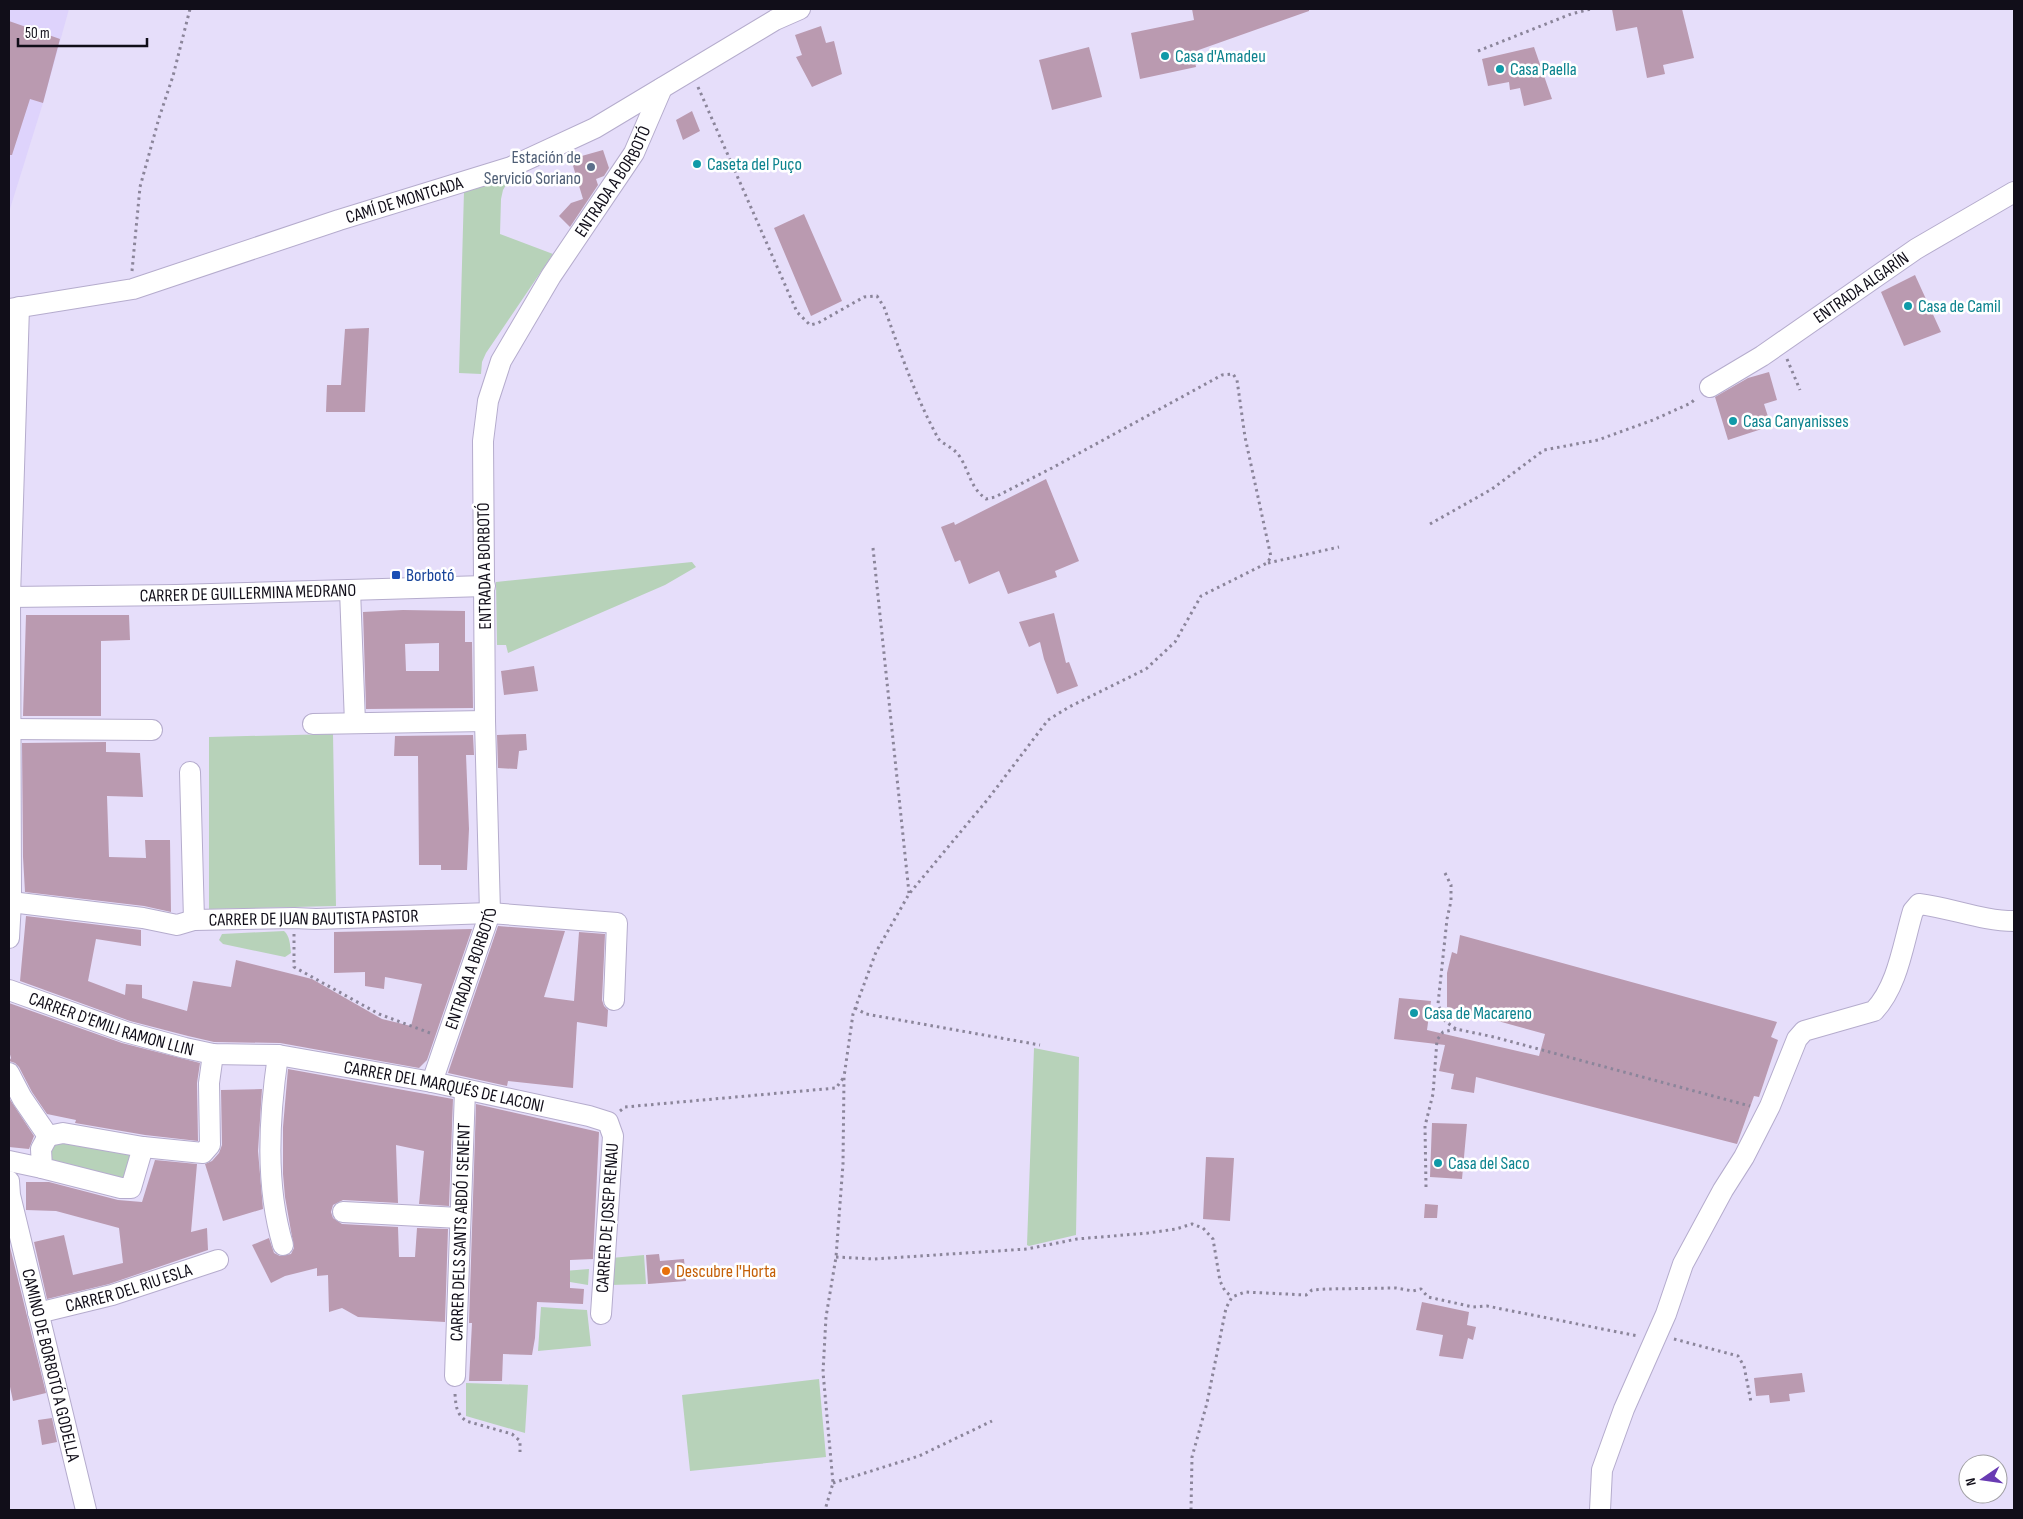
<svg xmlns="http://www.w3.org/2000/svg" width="2023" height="1519" font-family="'Sofia Sans Condensed',sans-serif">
<rect width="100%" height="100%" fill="#e6defa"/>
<!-- built -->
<path fill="#ded3fc" d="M9,9H69L43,103L9,212Z"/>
<!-- green -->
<path fill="#b7d2b9" d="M510,178L503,190L501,199L500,234L553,254L486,353L482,362L481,374L459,373L464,191Z
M692,562L696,567L665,585L508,653L506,645H497L496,582Z
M333,734L336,906L209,909V737Z
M284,931C290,936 290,945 291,953L285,957L223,944L219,940L222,934Z
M1034,1048L1079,1057L1076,1235L1029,1246L1027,1245Z
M56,1142L131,1152V1157L123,1182L53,1162L50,1152Z
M644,1255L646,1284L610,1285L611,1258Z
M589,1269L588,1285L564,1281V1271Z
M541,1307L587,1310L591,1346L538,1351Z
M819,1379L826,1457L690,1471L682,1395Z
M466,1383L528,1385L525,1433L466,1416Z"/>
<!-- building -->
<path fill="#ba9ab0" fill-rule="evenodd" d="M1192,9H1309V11L1193,52L1196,67L1140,79L1131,33L1194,20Z
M1612,9H1682L1694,58L1663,65L1665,74L1647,78L1637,27L1616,31Z
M9,21L60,39L43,103L30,99L12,155H9Z
M821,26L826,43L834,41L842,74L812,87L796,57L802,55L795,35Z
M1089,47L1102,97L1052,110L1039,60Z
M1534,47L1552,99L1524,106L1520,88L1510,90L1509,82L1488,86L1482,59Z
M692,111L700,131L683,140L676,120Z
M603,150L609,168L604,176L596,179L598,185L570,227L559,216L571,203L583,199L571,159Z
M804,214L842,301L811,316L774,228Z
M1915,275L1941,332L1904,346L1881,292Z
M369,328L365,412H326L327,385H341L345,329Z
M1769,372L1777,400L1764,404L1771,426L1728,440L1715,397L1748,378Z
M1046,479L1079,561L1055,571L1057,577L1008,594L999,571L969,584L960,560L955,562L941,527L954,522L955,525Z
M403,610L465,611V642H472L473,708L366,709L363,612ZM439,643V671H406L405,644Z
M1054,613L1066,663L1069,662L1078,686L1057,694L1044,659L1040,642L1029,647L1019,622Z
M26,615H129L130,640L101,641V716H23Z
M534,666L538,691L504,695L501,671Z
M526,734L527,750L519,751L517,769L498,768L497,735Z
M473,735L474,755H466L469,829L467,870H441V865H419L418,756H394L395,736Z
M106,742V752L140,753L143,797L107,796L109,857L146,858L145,840H170L171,912L144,906L25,892L23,857L22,743Z
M26,916L141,930V946L96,939L88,981L125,995L126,984L142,985V998L187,1011L193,981L231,987L236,960L312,979L382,1019L411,1026L422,984L385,977L384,989L365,986V972L334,973V932L472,929L427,1060L419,1068L280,1043L214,1042L188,1036L130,1021L20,981Z
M498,926L565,931L544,997L574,1001L579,932L605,934L602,1000L604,1006L608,1010L607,1027L577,1022L573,1088L508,1081L507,1086L448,1073Z
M1460,935L1777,1022L1771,1037L1778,1040L1759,1097L1754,1096L1737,1144L1476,1077L1474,1093L1451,1089L1454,1074L1439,1071L1445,1045L1394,1039L1399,998L1431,1001L1427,1030L1539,1056L1545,1034L1447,1007V973L1452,952L1457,954Z
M9,1003L122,1043L200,1063L197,1083L198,1141L145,1135L75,1123L76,1120L47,1114L32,1092L19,1067L15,1063L9,1061L11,1058L9,1051Z
M288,1069L453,1099L449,1206L419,1204L424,1151L396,1145L398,1203L343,1200L333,1205L331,1212L333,1218L342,1224L398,1227L399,1257H415L417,1228L448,1229L445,1322L358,1317L342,1308L329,1312L328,1275L317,1276V1268L285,1276L271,1283L252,1245L269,1238L274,1253L280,1256L291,1254L294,1248L285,1197L283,1174V1127Z
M262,1089L258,1151L263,1209L223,1221L205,1164L212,1161L219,1153L222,1145L221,1090Z
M9,1098L34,1136L29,1149L9,1147Z
M476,1104L599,1132L593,1259L570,1260V1288L584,1289L583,1304L537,1302L535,1338L532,1355L503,1354L502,1381H469L472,1323H469Z
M1432,1123L1467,1124L1462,1179L1430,1177Z
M1206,1157L1234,1158L1230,1221L1203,1219Z
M155,1160L197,1164L191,1232L207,1228L208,1250L109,1284L47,1299L34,1242L64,1235L73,1275L123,1263L119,1228L56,1211L26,1210V1182H49L118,1200L142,1202Z
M1425,1204L1438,1205L1437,1218H1424Z
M9,1247H10L46,1393L13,1401L9,1382Z
M659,1254L660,1261L684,1259L686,1281L648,1284L646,1255Z
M1422,1302L1469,1312L1467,1325L1476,1327L1473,1340L1468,1338L1463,1359L1439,1356L1443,1335L1416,1330Z
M1802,1373L1805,1392L1789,1394L1790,1401L1770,1403L1769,1395L1756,1396L1754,1378Z
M52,1418L57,1442L42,1445L38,1420Z"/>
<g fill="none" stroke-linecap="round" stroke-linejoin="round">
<!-- minor casing -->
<g stroke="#b5accd" stroke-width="22">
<g id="minor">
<path id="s1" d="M9,309L133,289L339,220L511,167L595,128L775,20L800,9"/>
<path id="s2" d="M1710,387L1762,356L1916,249L2014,192"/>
<path d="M350,590L355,723"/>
<path id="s3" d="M10,597L176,595L485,586"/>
<path d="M313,724L485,721"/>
<path d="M9,729L152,730"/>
<path d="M190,772L194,920"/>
<path id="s4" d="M11,902L143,918L177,925L194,920L294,918L316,919L490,913L617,923L614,1000"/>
<path d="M9,938L11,902L10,597L19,307"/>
<path id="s5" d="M9,990L126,1032L185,1048L213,1054L278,1055L432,1082L589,1116L608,1122L613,1136L601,1314"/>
<path d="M278,1055C269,1117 265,1185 283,1245"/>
<path d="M9,1073L22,1098L48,1136"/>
<path id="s6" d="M432,1082L490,913L485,721L483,441L488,401L501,361L551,276L634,153L662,88"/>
<path d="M48,1136L63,1133L143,1147L203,1153L210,1145L209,1083L213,1054"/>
<path d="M48,1136L41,1149L42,1168L121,1188H131L143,1147"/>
<path d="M9,1161L42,1168"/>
<path id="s7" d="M9,1181L10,1195L86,1510"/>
<path d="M343,1212L460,1218"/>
<path id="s8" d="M38,1313L112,1295L218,1260"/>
<path id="s9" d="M455,1376L465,1090"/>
<path d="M1600,1510L1602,1470L1624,1409L1666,1314L1683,1264L1723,1190L1744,1157L1770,1106L1797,1039L1804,1031L1874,1011C1898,986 1903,944 1913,911L1919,904C1952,908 1982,921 2014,921"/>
</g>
</g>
<!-- path -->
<path stroke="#8b859a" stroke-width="3" stroke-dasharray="2.5 4" stroke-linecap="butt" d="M1478,51L1571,14L1591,9
M698,87L797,312L810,325L818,323L864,297L877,296L884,307C900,351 915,396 938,438C941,444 953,446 960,457C970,473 970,487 986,499L995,497L1052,468L1222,375L1233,374L1237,380L1245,437L1271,557L1267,563L1201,596L1175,642L1146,669L1069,707L1048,720L988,799L909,894L876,952L853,1014L844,1077L843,1164L836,1257L826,1317L823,1372L833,1483L825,1510
M132,271L140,187L159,118L173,76L190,9
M1787,359L1800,390
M1430,524L1492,489L1544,450L1598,440L1653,420L1691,403L1696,398
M873,548L909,893
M1268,563L1339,547
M1445,873L1451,885V901L1447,919L1438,1004L1445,1021L1456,1029L1494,1037L1750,1106
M294,934V967L379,1014L430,1033
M855,1008L866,1014L1040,1045
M620,1111L625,1107L836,1088L844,1077
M1426,1187L1425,1126L1433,1094L1437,1040L1443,1032L1456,1029
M836,1257L874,1259L1027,1249L1077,1239L1148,1233L1176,1229L1192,1224L1203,1228L1213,1239L1220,1281L1225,1291L1232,1297
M1674,1339L1738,1356L1744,1366L1751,1402
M455,1394C456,1406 456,1413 466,1421L512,1434L520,1441V1452
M833,1483L919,1456L992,1421
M1191,1510L1192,1457L1207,1403L1226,1308L1232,1297L1245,1292L1306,1295L1312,1290L1326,1289L1396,1288L1413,1291L1421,1289L1428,1297L1473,1307L1487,1306L1638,1336"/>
<!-- minor -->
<use href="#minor" stroke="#fff" stroke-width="20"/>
</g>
<!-- markers -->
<g fill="#0f9aa8" stroke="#fff" stroke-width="2">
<circle cx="1165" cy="56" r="5"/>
<circle cx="1500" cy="69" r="5"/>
<circle cx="697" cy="164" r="5"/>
<circle cx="1908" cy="306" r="5"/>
<circle cx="1733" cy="421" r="5"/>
<circle cx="1414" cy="1013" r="5"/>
<circle cx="1438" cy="1163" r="5"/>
</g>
<circle fill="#5c6f8a" stroke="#fff" stroke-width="2" cx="591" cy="167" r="5"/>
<rect fill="#1a4fb4" stroke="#fff" stroke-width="2" x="391" y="570" width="10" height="10" rx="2.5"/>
<circle fill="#e8710a" stroke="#fff" stroke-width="2" cx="666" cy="1271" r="5"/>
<g text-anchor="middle" stroke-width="5" stroke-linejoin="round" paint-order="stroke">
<!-- culture labels -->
<g font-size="18" fill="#0d838f" stroke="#fff" text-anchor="start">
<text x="1175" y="62">Casa d'Amadeu</text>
<text x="1510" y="75">Casa Paella</text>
<text x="707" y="170">Caseta del Puço</text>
<text x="1918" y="312">Casa de Camil</text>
<text x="1743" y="427">Casa Canyanisses</text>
<text x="1424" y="1019">Casa de Macareno</text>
<text x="1448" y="1169">Casa del Saco</text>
</g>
<!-- service labels -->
<g font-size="18" fill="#4e5e75" stroke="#fff" text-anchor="end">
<text x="581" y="163">Estación de<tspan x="581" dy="21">Servicio Soriano</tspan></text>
</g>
<!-- street labels -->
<g font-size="18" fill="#110e19" stroke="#fff">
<text dy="6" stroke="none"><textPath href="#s6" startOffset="945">ENTRADA A BORBOTÓ</textPath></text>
<text dy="6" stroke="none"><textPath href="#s1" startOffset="411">CAMÍ DE MONTCADA</textPath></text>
<text dy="6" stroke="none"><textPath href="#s2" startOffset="181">ENTRADA ALGARÍN</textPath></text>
<text transform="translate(484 566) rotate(-91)" y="6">ENTRADA A BORBOTÓ</text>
<text dy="6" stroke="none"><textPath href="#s3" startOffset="238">CARRER DE GUILLERMINA MEDRANO</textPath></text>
<text dy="6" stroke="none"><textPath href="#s4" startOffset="305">CARRER DE JUAN BAUTISTA PASTOR</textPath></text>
<text dy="6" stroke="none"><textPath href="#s6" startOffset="120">ENTRADA A BORBOTÓ</textPath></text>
<text dy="6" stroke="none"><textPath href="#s5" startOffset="108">CARRER D'EMILI RAMON LLIN</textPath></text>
<text dy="6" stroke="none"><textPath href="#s5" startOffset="448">CARRER DEL MARQUÉS DE LACONI</textPath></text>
<text transform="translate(607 1218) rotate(-86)" y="6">CARRER DE JOSEP RENAU</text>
<text dy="6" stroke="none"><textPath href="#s9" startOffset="144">CARRER DELS SANTS ABDÓ I SENENT</textPath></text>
<text dy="6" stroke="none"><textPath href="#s8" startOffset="94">CARRER DEL RIU ESLA</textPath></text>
<text dy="6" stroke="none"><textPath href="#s7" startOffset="189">CAMINO DE BORBOTÓ A GODELLA</textPath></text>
</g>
<!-- transit labels -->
<g font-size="18" fill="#164399" stroke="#fff" text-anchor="start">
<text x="406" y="581">Borbotó</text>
</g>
<!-- food labels -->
<g font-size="18" fill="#c56008" stroke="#fff" text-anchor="start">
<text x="676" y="1277">Descubre l'Horta</text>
</g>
</g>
<!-- border -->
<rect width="2023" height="1519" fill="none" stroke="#110e19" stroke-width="20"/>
<!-- north arrow -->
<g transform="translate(1983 1479) rotate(257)"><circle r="24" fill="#ffffff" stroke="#a09fa3"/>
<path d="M0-4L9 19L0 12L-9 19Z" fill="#693bb3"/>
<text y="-8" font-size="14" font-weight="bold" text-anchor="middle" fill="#110e19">N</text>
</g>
<!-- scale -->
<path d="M18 38v8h129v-8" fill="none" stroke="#110e19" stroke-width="2.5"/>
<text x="25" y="38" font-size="15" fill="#110e19" stroke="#ffffff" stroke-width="4" paint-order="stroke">50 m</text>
</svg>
